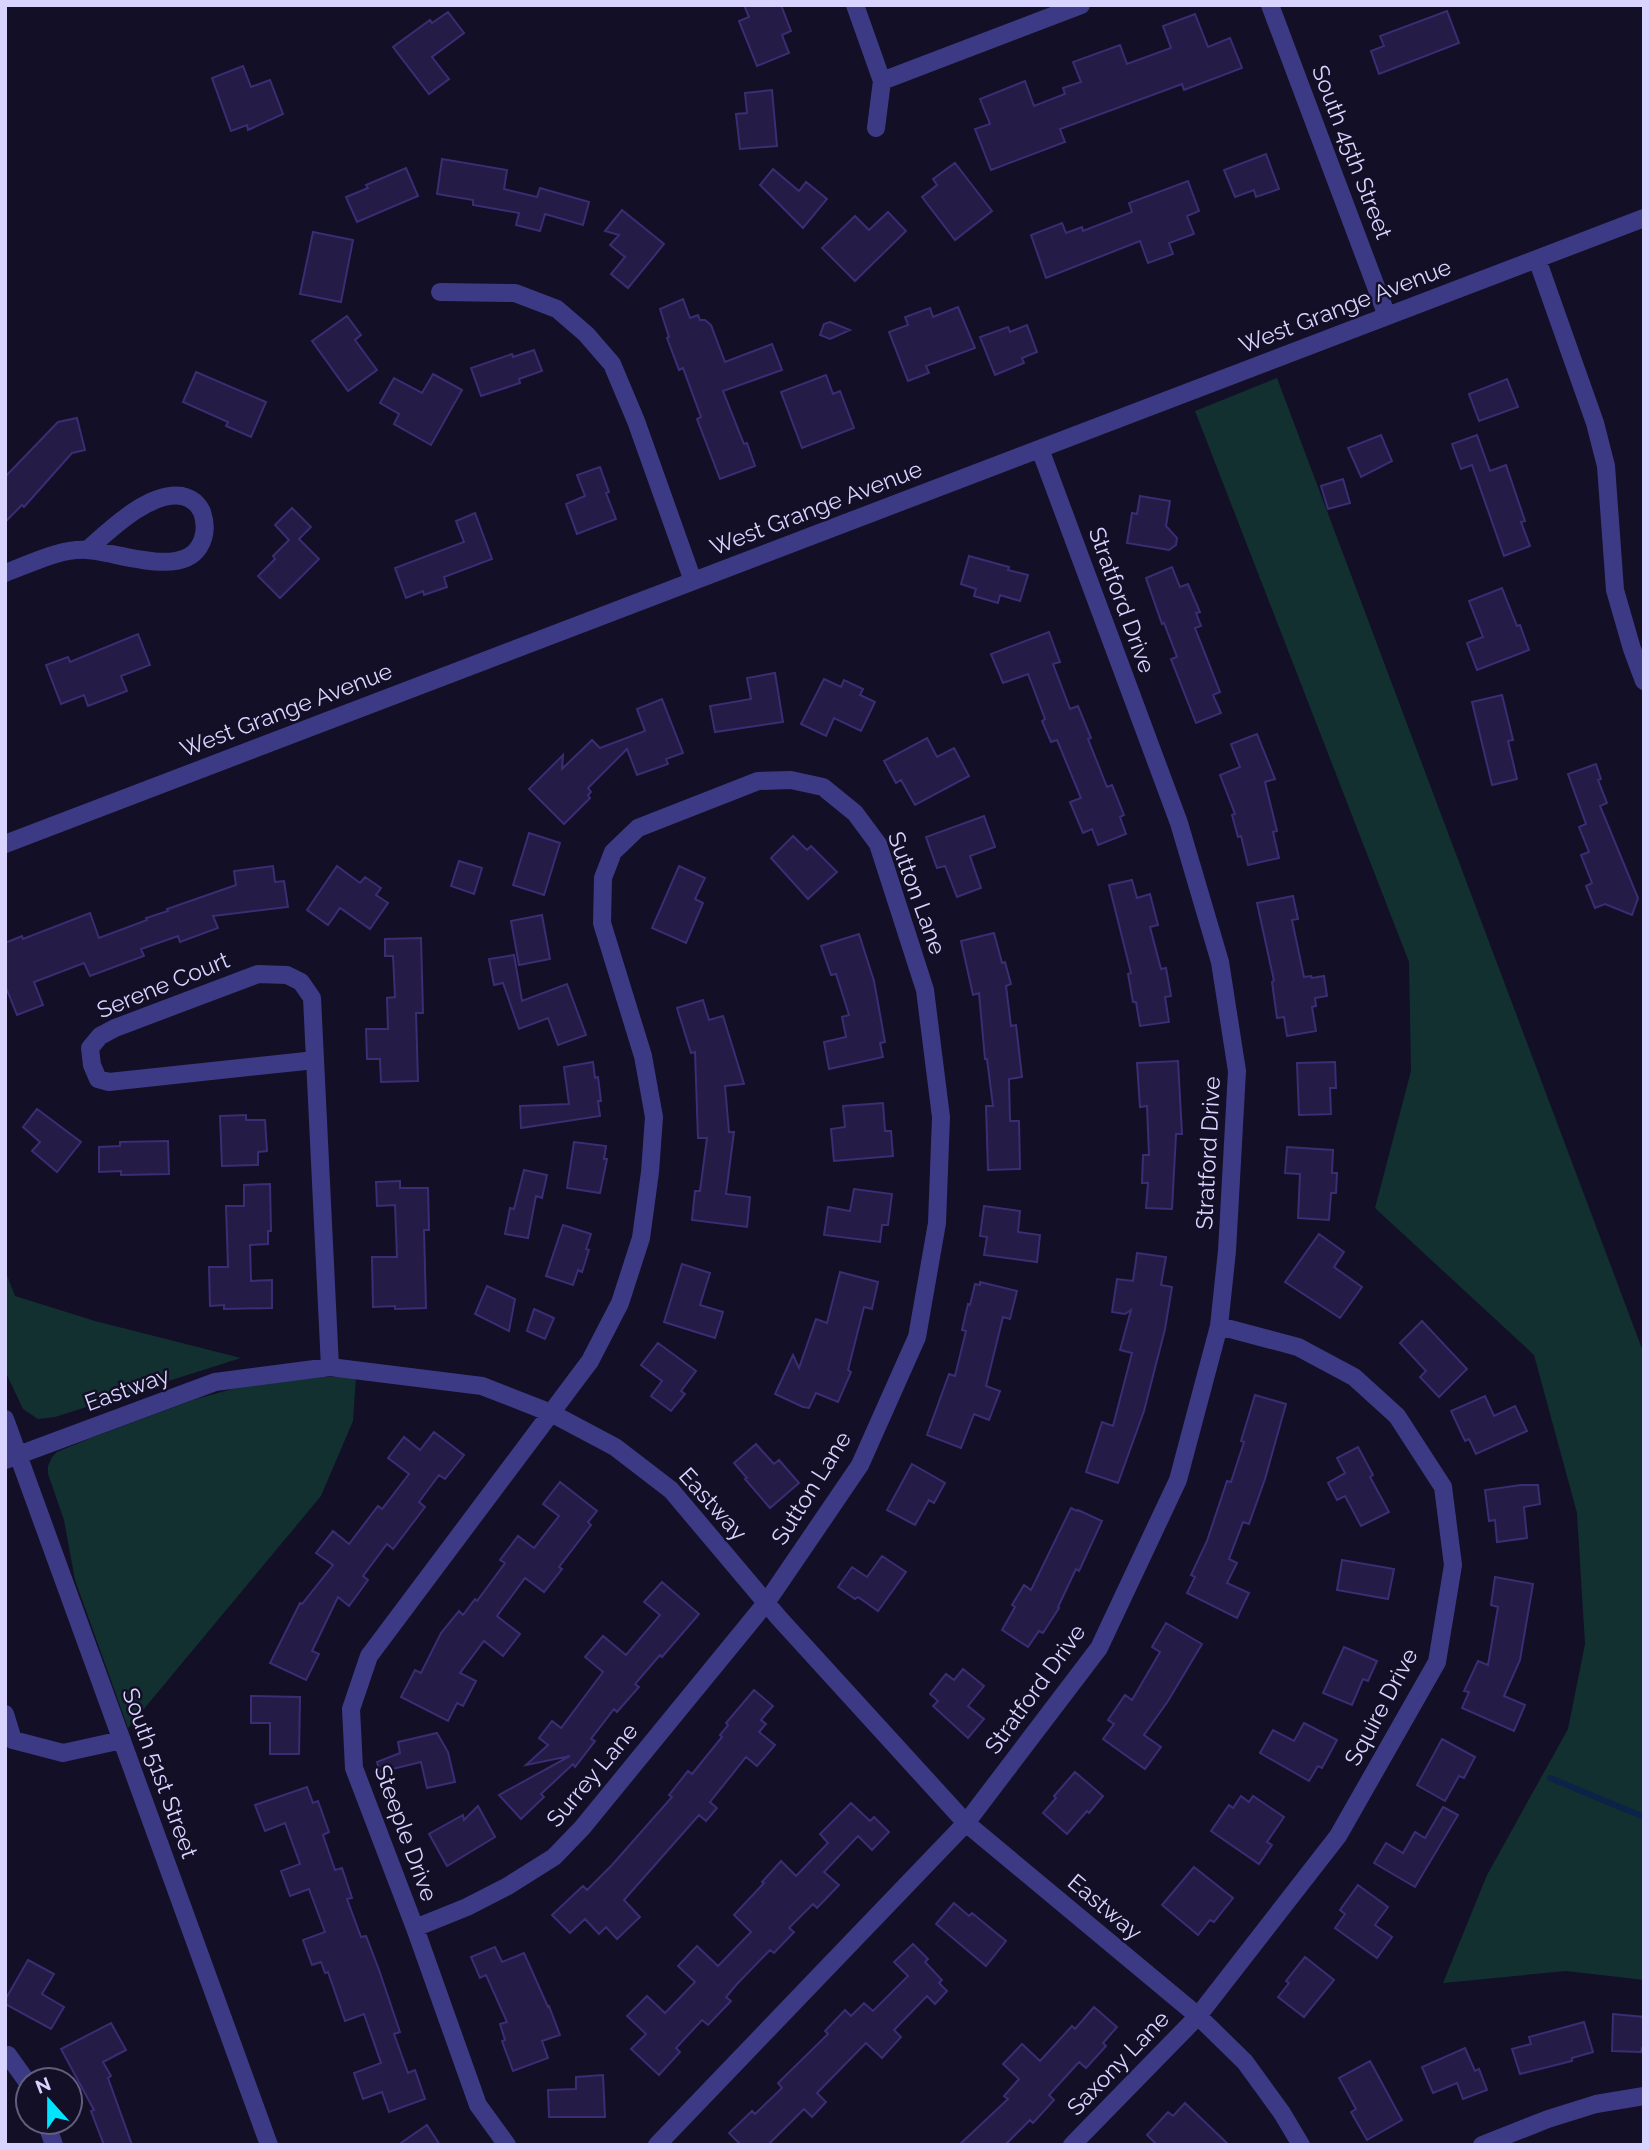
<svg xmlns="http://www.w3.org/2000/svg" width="1649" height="2150" font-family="Raleway,sans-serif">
<rect width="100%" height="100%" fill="#130f26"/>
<!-- green -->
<path fill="#12302f" d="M1277,378L1644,1354V1980L1566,1971L1443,1983L1487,1875L1568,1729L1585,1644L1577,1513L1534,1355L1375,1208L1411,1071L1409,962L1195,411Z
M5,1270L15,1296L95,1321L241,1358L55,1417L38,1419L23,1409L5,1371Z
M323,1377H356L353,1421L321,1496L128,1728L75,1580L64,1520L48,1474V1466L52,1457L57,1452L91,1438L196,1399L236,1388L281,1381Z"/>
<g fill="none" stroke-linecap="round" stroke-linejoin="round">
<!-- stream -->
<path stroke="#0c2248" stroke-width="6" d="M1550,1778L1644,1817"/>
</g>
<!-- building -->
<path fill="#241b47" stroke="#3b2d73" stroke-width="2" d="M744,5H781L791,31L782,35L789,53L757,66L739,21L749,17Z
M1447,11L1459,43L1379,74L1371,51L1384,46L1380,36Z
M448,12L464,33L432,57L449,79L429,94L393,47L430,20L432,23Z
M1195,14L1208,47L1230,38L1242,68L1184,90L1182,84L1060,129L1065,142L991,170L975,129L990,124L980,99L1025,81L1034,106L1065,94L1063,88L1081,82L1073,62L1120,45L1127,64L1171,48L1163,26Z
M243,66L251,87L270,80L283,114L248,130L247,125L231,131L212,78Z
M772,90L777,146L740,149L736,114L747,113L745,93Z
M1266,154L1279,189L1256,197L1254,190L1235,197L1224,170Z
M442,159L507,170L504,189L537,197L540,188L589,202L583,225L545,214L540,231L516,225L519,213L473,205V200L437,194Z
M955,163L992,211L955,240L922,197L937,185L933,179Z
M406,168L418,196L357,222L346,197L368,188L366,185Z
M773,169L799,191L806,182L827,199L803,228L760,185Z
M1188,181L1199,211L1187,216L1194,234L1169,243L1173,254L1148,263L1140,241L1046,278L1031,235L1062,223L1066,233L1082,227L1083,231L1132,212L1129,203Z
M622,210L664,244L628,288L611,274L625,257L610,245L619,235L605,231Z
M888,212L906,231L855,281L822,248L855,216L869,230Z
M313,232L353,240L341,302L300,294Z
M683,299L690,318L698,315L700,320H705L711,325L725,362L772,344L782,370L723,391L744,444L747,443L755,466L720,479L697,419L701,417L683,368L679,370L667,338L669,337L660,309Z
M958,307L975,348L926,366L929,373L908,381L889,332L908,325L905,317L930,308L933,317Z
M347,316L361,335L355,340L377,370L348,391L312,341Z
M830,322L850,330L830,339L820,335L824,324Z
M1027,325L1037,352L1022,358L1024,363L995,375L980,337L1008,327L1010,332Z
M534,350L542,371L519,379L520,383L481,396L471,368L512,354L513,357Z
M196,372L266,402L251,437L226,426L228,422L183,402Z
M433,374L462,390L431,445L394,424L399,414L380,403L394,378L422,393Z
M826,375L833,394L840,391L854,428L802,448L781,392Z
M1507,379L1518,407L1479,421L1469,394Z
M77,418L85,450L72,453L24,507L22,505L5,522V477L58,422Z
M1381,435L1392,461L1361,477L1348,448Z
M1477,435L1490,471L1506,465L1525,521L1521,522L1530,546L1504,556L1472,465L1461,469L1452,444Z
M600,467L609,492L606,493L616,519L577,534L566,504L585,496L577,475Z
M1343,479L1350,503L1328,509L1321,486Z
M1140,496L1170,501L1166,526L1177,538L1176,545L1169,550L1127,543L1132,513L1137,514Z
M292,508L311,527L299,539L319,559L280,598L258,576L275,559L273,556L289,540L275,525Z
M475,513L492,559L444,577L447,587L424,595L423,591L406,598L395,568L464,542L456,521Z
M969,556L1009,567L1008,570L1028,575L1020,601L1000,595L998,603L974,596L976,589L961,584Z
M1172,567L1180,587L1188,584L1200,612L1196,613L1201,626L1195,628L1220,692L1213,695L1221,713L1196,723L1171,659L1177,657L1164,623L1162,624L1146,578Z
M1502,588L1517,626L1520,625L1529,650L1477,670L1467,643L1483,637L1469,601Z
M1049,632L1060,662L1053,664L1070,709L1078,706L1091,738L1088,739L1107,787L1112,785L1124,815L1120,817L1126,834L1098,845L1092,829L1083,833L1070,802L1081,798L1057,740L1051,742L1042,721L1045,719L1028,674L1003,683L991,654Z
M138,634L150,665L121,676L127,691L88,706L84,695L61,704L46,665L68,657L70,662Z
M775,673L783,722L715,732L710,706L751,699L747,678Z
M824,679L841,687L844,680L863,689L860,695L875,702L861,731L834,718L826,736L801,724Z
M1502,695L1513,740L1508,741L1517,779L1492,785L1472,702Z
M662,699L683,753L666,759L668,764L637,775L627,749L588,788L591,792L588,795L590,798L564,824L529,789L563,755L562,769L592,740L600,748L645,731L637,709Z
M1257,734L1275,779L1265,782L1277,831L1273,832L1279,858L1248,865L1241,836L1238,837L1232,815L1235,814L1220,775L1240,767L1231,744Z
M927,738L937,757L954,748L969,776L915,805L901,780L896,783L884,761Z
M1596,764L1601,779L1598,780L1607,803L1600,806L1638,898L1632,915L1605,904L1595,908L1586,886L1592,883L1581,855L1589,852L1579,827L1586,824L1568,774Z
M984,816L995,847L970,856L981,888L957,897L945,866L937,868L926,837Z
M529,833L560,843L544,895L513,885Z
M793,836L807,850L811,846L837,872L808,899L771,858Z
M459,861L482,868L474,894L451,886Z
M273,866L275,882L284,881L288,907L213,916L218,928L180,942L178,936L141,949L144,956L90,976L84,963L34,982L43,1005L17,1015L5,985V943L22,936L23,939L90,913L99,938L147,920L146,918L168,911L167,909L236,885L234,871Z
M337,866L360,883L365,877L381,888L376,895L388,903L370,929L340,908L328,925L307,910Z
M679,866L705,878L695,899L703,903L686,943L652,928Z
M1132,880L1137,898L1150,894L1158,925L1150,927L1161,969L1166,968L1171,996L1165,997L1169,1022L1140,1026L1136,1002H1133L1128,974L1131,973L1109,885Z
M1293,896L1298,919L1292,920L1304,977L1311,976L1312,978L1324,976L1327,996L1315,998L1316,1006L1312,1007L1316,1031L1287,1036L1284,1017L1277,1018L1272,982L1274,981L1257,903Z
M542,915L550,959L519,965L511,921Z
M994,933L1002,963L1005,962L1011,984L1006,986L1011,1026L1016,1025L1022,1077L1009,1079L1010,1121H1019L1020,1169L988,1170L986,1106H993L987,1059H985L979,993L973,995L961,941Z
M859,934L874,981L885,1042L880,1043L883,1057L829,1069L824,1042L846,1037L842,1017L849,1015L836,974L831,975L821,946Z
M421,938L423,1013H416L418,1081L381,1082L380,1059H367L366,1029H388L387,998L395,997L393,956H385V939Z
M514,955L522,1001L567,984L586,1035L558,1045L548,1018L519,1029L503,983L494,985L489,959Z
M703,1000L709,1020L723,1016L744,1084L725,1086L729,1132H734L726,1194L750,1197L747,1227L692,1220L695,1191H700L707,1138H698L695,1052L691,1053L677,1008Z
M1178,1061L1182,1134H1176L1172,1209L1146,1208L1148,1183H1142L1143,1155H1149L1147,1106L1140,1107L1137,1063Z
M593,1062L595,1078L598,1077L601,1101H598L600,1116L521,1128L520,1106L569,1104L564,1067Z
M1335,1062L1336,1088H1330L1331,1114L1299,1115L1297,1063Z
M883,1103L885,1131H891L893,1156L834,1161L831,1129L845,1127L843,1106Z
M37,1109L81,1142L57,1172L32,1151L40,1142L23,1127Z
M246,1115V1120H265L267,1151L258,1152V1165L222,1166L220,1116Z
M168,1141L169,1174L121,1175V1171L99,1172V1147L120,1146V1142Z
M574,1142L606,1146L604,1159H607L600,1193L567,1188Z
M1287,1147L1333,1150L1332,1173H1337L1336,1193H1331L1329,1220L1298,1218L1300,1174L1285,1173Z
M524,1170L547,1175L542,1198L536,1196L528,1238L505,1234L510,1208L514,1209Z
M400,1181V1188H428L429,1230H424L426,1308L395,1309V1306L373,1307L372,1257H397L395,1205L377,1206L376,1182Z
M270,1184L271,1231H268V1244L250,1245L251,1281L272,1280V1308L224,1309V1305L210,1306L209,1267H228L226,1206H244V1185Z
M854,1189L892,1194L888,1225H882L880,1242L824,1235L828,1207L850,1211Z
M984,1206L1020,1211L1018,1232L1040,1235L1037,1262L984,1255L987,1237L980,1236Z
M563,1225L591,1234L586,1249L589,1250L582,1272L578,1270L573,1285L546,1276Z
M1319,1234L1344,1252L1334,1267L1362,1287L1340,1318L1285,1282Z
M1137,1253L1166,1257L1161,1285L1172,1287L1165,1329L1144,1411L1118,1483L1086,1472L1102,1422L1113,1426L1132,1353L1120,1350L1131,1310L1125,1314L1112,1312L1117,1279L1133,1281Z
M682,1264L710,1273L700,1305L723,1312L715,1338L664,1322Z
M840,1272L878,1282L872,1309L864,1307L848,1370L851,1372L838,1402L816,1393L809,1408L803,1407L775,1394L793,1355L799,1368L816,1319L827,1323Z
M980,1282L1017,1291L1010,1319L1003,1317L986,1386L1000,1391L989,1420L974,1414L961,1448L927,1435L949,1374L955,1376L966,1331L962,1330L968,1304L970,1305L975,1284L980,1285Z
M487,1286L515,1299L509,1331L475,1314Z
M534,1309L554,1318L545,1339L527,1331Z
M1422,1321L1467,1369L1439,1397L1420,1377L1426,1371L1400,1343Z
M658,1343L696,1371L681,1391L685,1394L671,1411L651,1396L662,1381L641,1365Z
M1255,1395L1286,1404L1265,1479L1249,1524L1243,1522L1229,1559L1237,1563L1227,1583L1249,1593L1237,1618L1187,1593L1195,1577L1191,1575L1207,1541L1227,1481L1231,1482L1244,1442L1241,1441Z
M1485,1396L1494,1416L1515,1406L1527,1431L1476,1454L1469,1439L1465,1441L1451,1411Z
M434,1432L464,1455L445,1479L439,1475L419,1502L425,1507L393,1549L387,1544L363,1576L368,1580L349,1606L338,1597L312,1651L319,1654L306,1680L270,1663L300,1603L302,1604L333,1565L316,1553L333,1531L349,1544L378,1506L382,1509L409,1474L388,1458L404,1437L420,1450Z
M756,1444L774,1464L779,1460L799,1483L770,1508L745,1479L747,1478L734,1463Z
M1358,1447L1373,1475L1370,1477L1389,1512L1361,1526L1345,1496L1337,1500L1328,1483L1345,1473L1337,1458Z
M912,1464L945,1483L934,1503L929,1500L915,1525L887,1510Z
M560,1482L597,1511L588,1522L591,1525L559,1567L562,1569L544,1592L525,1578L497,1616L520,1634L503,1656L484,1641L460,1673L476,1681L463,1706L457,1703L448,1721L401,1697L415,1670L421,1673L441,1633L459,1611L463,1615L475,1599L477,1601L505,1563L500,1560L518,1536L534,1548L559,1516L543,1504Z
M1521,1485H1538L1540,1504L1524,1507L1527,1538L1497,1542L1495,1520L1489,1521L1485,1490Z
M1071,1508L1077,1511L1078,1510L1102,1521L1079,1571L1076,1569L1058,1607L1059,1608L1043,1633L1039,1631L1028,1647L1002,1630L1015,1607L1012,1605L1024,1585L1031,1590Z
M882,1556L906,1572L878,1611L858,1597L855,1599L838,1587L852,1567L867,1577Z
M1342,1560L1394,1569L1388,1599L1337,1590Z
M1495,1577L1533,1584L1520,1660L1504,1696L1525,1705L1514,1731L1462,1708L1469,1692L1464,1691L1478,1661L1488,1665L1498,1607L1491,1605Z
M662,1582L699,1614L662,1657L660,1655L635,1684L639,1687L617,1712L614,1709L591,1739L595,1741L575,1767L573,1764L541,1794L544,1797L521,1819L499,1795L570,1756L526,1765L548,1745L539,1738L552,1721L561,1728L603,1672L585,1657L603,1636L626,1655L660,1615L644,1602Z
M1166,1623L1202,1644L1168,1701L1144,1735L1161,1747L1145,1769L1103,1739L1114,1724L1108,1720L1125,1695L1132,1700L1160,1652L1152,1647Z
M1344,1647L1377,1661L1368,1681L1363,1679L1352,1705L1323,1693Z
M963,1669L984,1686L968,1706L984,1719L968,1738L933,1706L938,1701L930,1694L946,1674L954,1680Z
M754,1690L773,1706L761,1720L766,1724L759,1732L775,1745L757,1766L746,1757L710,1802L717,1808L706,1821L699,1815L624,1900L640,1917L617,1939L606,1927L599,1934L585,1919L570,1933L552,1915L583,1886L587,1890L612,1865L672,1797L669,1795L688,1771L692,1774L722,1737L720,1735L728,1725L726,1723Z
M251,1696L300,1697L299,1754H270V1723H251Z
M1304,1723L1337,1740L1322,1768L1318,1766L1309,1781L1260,1753L1273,1730L1294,1741Z
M437,1733L448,1752L455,1782L427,1788L421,1762L380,1772L377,1762L400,1753L398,1742Z
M1442,1739L1475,1757L1464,1778L1459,1776L1445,1801L1417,1785Z
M1075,1772L1103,1796L1089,1813L1087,1811L1067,1834L1043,1813L1056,1798L1054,1796Z
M307,1787L313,1803L318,1801L329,1832L323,1835L335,1870L342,1868L352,1898L347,1899L361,1937L366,1936L379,1970L400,2032L394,2034L408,2073L415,2070L425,2099L389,2112L382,2092L363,2099L354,2073L381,2063L364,2014L345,2021L328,1972L325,1973L321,1962L312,1965L303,1940L325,1932L309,1889L290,1896L281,1871L300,1864L285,1823L265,1831L255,1805Z
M1241,1796L1249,1802L1253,1796L1284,1817L1267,1842L1272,1845L1259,1864L1211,1831L1229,1805L1233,1808Z
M851,1803L870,1821L874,1817L889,1832L872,1850L858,1836L824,1872L839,1885L817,1908L813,1904L789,1928L794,1932L774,1953L770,1950L737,1984L726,1997L731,2001L708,2025L702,2020L676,2048L680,2052L659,2075L631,2049L646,2034L627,2016L647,1996L665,2013L695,1982L678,1966L697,1946L718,1966L751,1932L734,1915L764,1883L762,1882L781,1861L796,1876L828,1843L820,1834Z
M478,1806L495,1837L447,1866L429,1834L463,1815L464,1820Z
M1443,1807L1458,1815L1415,1887L1374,1863L1386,1843L1403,1853L1415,1832L1425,1838Z
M1194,1867L1233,1898L1214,1922L1210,1920L1198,1935L1162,1905Z
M1358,1885L1388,1907L1375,1925L1392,1937L1377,1958L1335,1928L1345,1914L1340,1910Z
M954,1903L969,1916L972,1913L1006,1941L986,1966L936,1924Z
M913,1944L928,1959L925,1962L942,1980L939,1983L947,1991L935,2004L927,1996L894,2030L901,2037L882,2058L866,2043L817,2093L826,2102L812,2117L804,2109L768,2145H741L729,2133L752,2111L755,2114L782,2088L778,2083L828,2034L825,2031L845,2010L851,2016L864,2003L873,2011L908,1976L894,1962Z
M495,1947L502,1962L524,1953L548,2007L549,2006L560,2035L542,2041L548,2058L513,2071L502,2041L505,2040L500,2024L507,2022L486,1975L480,1978L471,1957Z
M1305,1957L1334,1980L1304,2017L1278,1997L1289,1983L1286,1981Z
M28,1960L54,1974L42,1994L64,2007L51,2029L5,2004V2000Z
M1094,2007L1117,2027L1103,2043L1106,2046L1086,2068L1079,2062L1049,2095L1054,2100L1033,2123L1030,2120L1005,2145H959L1008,2099L1004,2096L1019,2079L1003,2064L1022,2044L1040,2061L1072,2026L1075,2029Z
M1613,2014L1644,2017V2048H1642L1641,2052L1612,2051Z
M1584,2022L1593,2052L1572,2058V2061L1520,2074L1512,2049L1531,2044L1529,2037Z
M111,2023L126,2050L103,2062L111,2076L108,2078L132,2145H104L91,2111L94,2110L61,2049Z
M1465,2048L1475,2071L1479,2069L1487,2090L1463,2099L1457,2083L1433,2093L1422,2067Z
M1370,2061L1402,2120L1367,2140L1351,2112L1356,2109L1339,2078Z
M603,2075L605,2117H549L548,2090L576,2089V2077Z
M1185,2103L1229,2145H1157L1147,2135L1168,2112L1173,2116Z
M427,2125L440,2145H398Z"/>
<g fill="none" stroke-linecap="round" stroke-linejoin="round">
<!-- minor -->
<path stroke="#3d3a85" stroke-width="18" d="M855,5L882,81L876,128
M1270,5L1387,316
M882,81L1081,5
M1537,259L1595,423L1606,466L1615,590L1632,649L1644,681
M440,292L515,293L557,309L586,334L612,364L636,421L693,581
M5,573C30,564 60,548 87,550C114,551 180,578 199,547C206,536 206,524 202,512C198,503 191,498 182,496C149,491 110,530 87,550
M5,844L1644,218
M315,1060L109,1082L98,1079L92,1065L90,1048L100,1036L115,1028L258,974L287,975L301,982L312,998L330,1367
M5,1419L269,2145
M5,1460L215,1382L330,1367L482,1386L551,1413L615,1447L671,1490L779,1618L966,1823L1198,2016L1245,2062L1282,2113L1301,2145
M5,1714L13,1740L63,1753L122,1740
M415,1928L467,1907L508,1886L554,1857L582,1828L766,1603L860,1465L917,1337L937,1223L941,1117L925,990L878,844L855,813L823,787L791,780L758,781L638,828L613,852L603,878L602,923L643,1056L654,1117L650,1172L641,1238L620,1303L590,1361L369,1656L351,1709L354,1768L415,1928L478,2105L507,2145
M5,2055H8L28,2083
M46,2122L54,2145
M657,2145L966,1823L1099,1648L1178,1480L1219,1326L1227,1251L1237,1071L1220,962L1179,823L1040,449
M1072,2145L1198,2016L1338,1836L1437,1662L1453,1565L1443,1487L1397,1416L1354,1377L1298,1347L1219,1326
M1482,2145L1548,2119L1596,2104L1644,2096"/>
</g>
<g text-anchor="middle" stroke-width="5" stroke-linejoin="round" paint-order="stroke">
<!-- street labels -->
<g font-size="23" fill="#d9d4ff" stroke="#130f26">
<text transform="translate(1352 152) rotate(69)" y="8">South 45th Street</text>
<text transform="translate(1345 306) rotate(-21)" y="8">West Grange Avenue</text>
<text transform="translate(816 508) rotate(-21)" y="8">West Grange Avenue</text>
<text transform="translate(1122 600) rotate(70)" y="8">Stratford Drive</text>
<text transform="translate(286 710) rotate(-21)" y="8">West Grange Avenue</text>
<text transform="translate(917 893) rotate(70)" y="8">Sutton Lane</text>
<text transform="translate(163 985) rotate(-22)" y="8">Serene Court</text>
<text transform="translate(1208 1153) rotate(-87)" y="8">Stratford Drive</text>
<text transform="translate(127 1389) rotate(-20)" y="8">Eastway</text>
<text transform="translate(811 1488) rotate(-58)" y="8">Sutton Lane</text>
<text transform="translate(713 1504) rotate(48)" y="8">Eastway</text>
<text transform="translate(1035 1689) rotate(-54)" y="8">Stratford Drive</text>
<text transform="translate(1381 1707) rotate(-62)" y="8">Squire Drive</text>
<text transform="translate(160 1773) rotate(70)" y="8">South 51st Street</text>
<text transform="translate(592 1775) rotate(-50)" y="8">Surrey Lane</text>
<text transform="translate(406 1833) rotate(70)" y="8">Steeple Drive</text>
<text transform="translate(1105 1907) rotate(40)" y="8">Eastway</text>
<text transform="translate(1118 2063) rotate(-46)" y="8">Saxony Lane</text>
</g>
</g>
<!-- border -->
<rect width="1649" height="2150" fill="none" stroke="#d9d4ff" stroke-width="14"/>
<!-- north arrow -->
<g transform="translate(49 2101) rotate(339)"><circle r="33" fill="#130f26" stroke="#625e7d" stroke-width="2"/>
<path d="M0-5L12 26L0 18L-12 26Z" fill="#00e5ff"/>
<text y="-10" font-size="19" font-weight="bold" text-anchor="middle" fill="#d9d4ff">N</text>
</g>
</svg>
